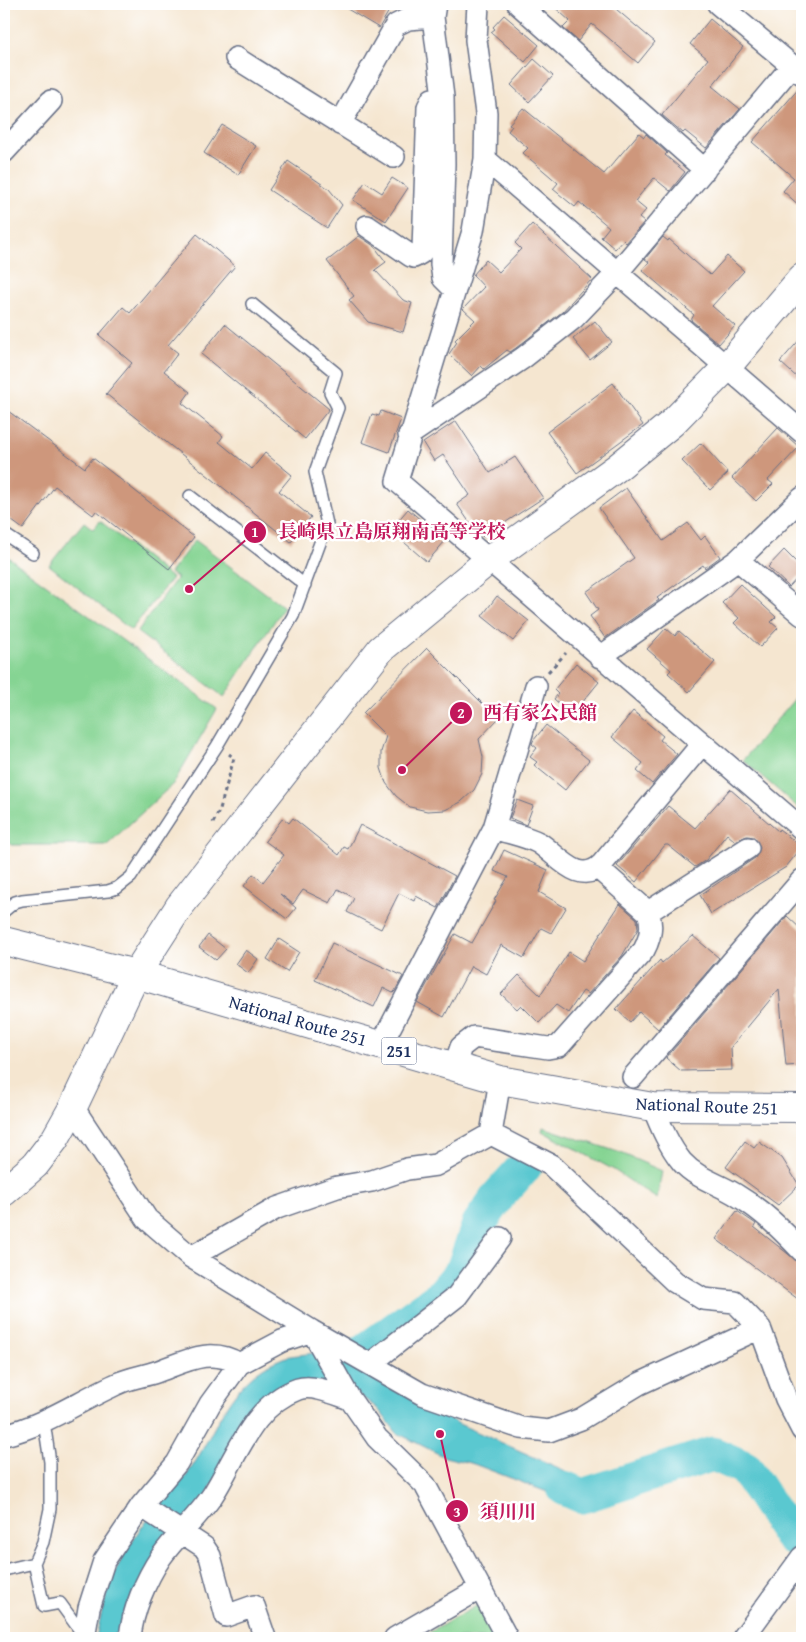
<svg xmlns="http://www.w3.org/2000/svg" width="806" height="1642" font-family="'Gentium Book Plus','Noto Serif JP',serif">
<rect width="100%" height="100%" fill="#fff"/>
<filter id="ink" filterUnits="userSpaceOnUse"><feTurbulence type="fractalNoise" baseFrequency=".02" numOctaves="2"/><feDisplacementMap in="SourceGraphic" scale="10" xChannelSelector="R" yChannelSelector="G"/><feConvolveMatrix kernelMatrix="1 2 1 2 8 2 1 2 1" color-interpolation-filters="sRGB"/></filter>
<filter id="wash" filterUnits="userSpaceOnUse"><feTurbulence type="fractalNoise" baseFrequency=".0096" numOctaves="4" result="noise"/><feDisplacementMap in="SourceGraphic" scale="20" xChannelSelector="R" yChannelSelector="G"/><feGaussianBlur stdDeviation="1.12" result="paint"/><feColorMatrix in="noise" values="0 0 0 0 0 0 0 0 0 0 0 0 0 0 0 0 0 1.4 0 .05"/><feComposite in="paint" operator="in"/></filter>
<g filter="url(#wash)">
<rect width="100%" height="100%" fill="#f5e6d0"/>
<!-- green -->
<path fill="#85d493" stroke="#508278" d="M100,521L172,578L131,630L49,565L84,522L93,529Z
M195,540L284,607L224,697L137,632L177,578L170,573Z
M4,554L217,709L173,784L107,845H11L4,837Z
M802,690V811L743,760Z
M543,1127L621,1153L662,1171L657,1199L614,1170L542,1131Z
M478,1605L495,1638H420Z"/>
<!-- water -->
<path fill="#5ac8d0" stroke="#3a7c97" d="M313,1353L337,1356L459,1424L577,1476L621,1491L576,1503L474,1464L445,1457L397,1433L378,1409L358,1394L336,1386L252,1415L125,1638H96C105,1593 116,1561 144,1524C156,1507 174,1493 186,1476C217,1433 227,1379 283,1358C291,1355 303,1355 313,1353Z"/>
<g fill="none" stroke-linecap="round" stroke-linejoin="round">
<!-- river -->
<path stroke="#5ac8d0" stroke-width="35" d="M337,1371L440,1297L463,1270L479,1224L499,1195L525,1166
M564,1488L582,1496L713,1454L745,1468L789,1535L802,1545"/>
</g>
<g id="blocks">
<!-- building -->
<path fill="#ce977c" d="M339,4H393L379,28Z
M551,4H610L655,42L638,63L592,24L578,41L563,28L570,21Z
M504,15L539,45L525,62L491,32L495,29L493,27Z
M710,19L743,47L712,86L740,109L706,148L685,131L683,133L662,115L708,59L690,44Z
M534,59L553,76L529,102L511,85Z
M801,86H802V208L783,191L794,178L752,142Z
M523,108L604,174L639,133L644,137L646,134L667,153L665,155L685,172L670,191L654,178L635,201L646,210L639,218L644,222L626,243L623,240L615,249L601,237L609,227L579,202L575,207L553,189L558,183L523,153L528,148L508,131L512,126L509,124Z
M222,125L256,146L238,175L204,153Z
M288,161L329,189L342,205L327,228L269,190Z
M392,178L408,188L386,221L353,200L365,182L382,193Z
M532,224L592,279L562,312L516,348L510,352L507,350L484,369L481,366L472,376L449,354L457,342L455,340L475,320L463,309L484,287L473,275L486,260L499,272L521,249L515,243Z
M197,234L235,266L168,345L178,353L164,371L190,392L182,403L223,436L219,442L252,469L265,453L292,475L279,491L311,517L291,542L106,394L132,363L99,335L123,307L130,313Z
M359,236L374,246L386,262L375,270L403,300L412,303L403,332L368,322L349,300L354,296L327,261Z
M663,237L668,241L669,239L710,275L727,256L744,271L712,306L735,326L719,344L691,320L694,315L642,270L649,262L645,259Z
M595,321L612,342L590,360L573,339Z
M225,324L329,409L305,439L201,354Z
M802,337V382L780,362Z
M613,383L643,425L577,473L547,432Z
M4,408L85,468L93,458L194,537L169,569L96,511L93,515L55,486L23,529L4,515Z
M381,411L401,419L389,452L362,442L372,414L379,416Z
M456,421L490,473L515,457L543,498L483,537L477,527L474,529L457,504L470,495L443,455L434,461L423,443Z
M778,428L799,447L768,480L773,484L756,501L732,478Z
M701,443L728,473L710,490L682,461Z
M626,488L663,541L688,523L701,540L705,536L720,557L705,568L703,565L657,598L659,600L605,638L590,616L598,610L586,592L634,558L599,508Z
M408,509L445,541L427,562L390,530Z
M784,550L802,568V573L789,587L768,567Z
M740,584L776,617L771,622L778,628L760,647L734,623L739,618L722,603Z
M497,596L529,621L513,641L482,616Z
M666,628L675,636L679,631L715,662L689,692L668,673L671,670L647,649Z
M427,648L498,719L479,739L483,757L482,774L474,790L461,802L445,810L427,811L410,807L396,796L386,783L381,768V752L386,736L363,713Z
M576,663L599,682L572,715L554,699L558,694L554,690Z
M633,711L663,736L660,740L677,754L652,784L637,771L643,763L612,737Z
M546,725L589,760L565,790L534,765L537,762L530,757L537,748L532,744L533,741Z
M730,789L778,831L779,829L802,847L786,867L711,914L700,895L755,858L760,848L754,837L747,836L735,841L727,834L706,860L695,867L668,845H665L636,882L617,866L668,806L695,828Z
M517,800L533,806L526,825L510,818Z
M283,818L289,823L293,818L339,855L344,847L348,849L360,825L455,876L438,908L416,896L414,901L399,893L381,929L347,912L354,898L338,889L330,903L303,890L293,904L280,894L296,908L287,919L244,886L253,874L263,882L284,855L265,841Z
M504,850L548,870L539,892L566,908L551,933L541,928L524,958L501,945L486,974L471,966L444,1017L417,1002L455,934L472,943L496,901L494,900L508,877L494,871Z
M620,904L637,919L638,929L622,956L588,994L583,991L568,1013L556,1005L539,1023L521,1005L517,1009L501,994L519,975L540,995L569,952L583,961Z
M787,916L802,930V1065L786,1066L779,989L731,1047L732,1070L681,1071L666,1058Z
M208,935L226,949L216,960L199,947Z
M693,936L719,958L658,1029L639,1012L630,1022L616,1009L660,960L662,963Z
M279,939L299,952L287,972L267,959Z
M332,943L403,976L395,991L393,993L383,988L374,1007L315,980Z
M246,950L258,959L248,973L236,964Z
M745,1141L754,1148L759,1142L782,1158L799,1185L778,1205L726,1167Z
M737,1211L756,1224L754,1227L802,1265V1302L716,1239Z"/>
</g>
</g>
<g filter="url(#ink)">
<use href="#blocks" fill-opacity="0" stroke="#676f86" stroke-width="1"/>
<g fill="none" stroke-linecap="round" stroke-linejoin="round">
<!-- lane casing -->
<g stroke="#676f86" stroke-width="14">
<path id="lane" d="M190,496L305,585
M4,534L33,553
M4,911L15,902L22,900L108,891L117,888L131,877L217,746L293,616L327,524L315,472L338,408L330,392L336,373L252,304
M44,1422L50,1462V1509L43,1542L34,1563L44,1606L60,1603L84,1636
M4,1570L34,1563"/>
</g>
<!-- street casing -->
<g stroke="#676f86" stroke-width="24">
<path id="street" d="M435,4L433,17L443,97L444,164L441,264L443,278L455,290
M478,4L476,40L486,113L485,159L473,231L397,481L802,829
M518,4L705,170
M718,4L802,74
M236,58L394,157
M340,124L396,25L408,19L433,17
M4,152L51,101
M485,159L802,432
M367,226L411,256L414,257L421,253L423,249L428,107L432,99L443,97
M409,435L523,358L574,318L617,273L792,66
M738,560L802,615
M600,657L738,560L802,498
M494,828C508,833 526,836 539,843C558,855 579,887 602,864L702,744
M648,912L748,848
M381,1045L494,828L536,686
M454,1067L461,1047L474,1037L548,1048L559,1046L644,950C651,937 653,925 648,912L598,868
M633,1077L802,880
M73,1107L147,1219L191,1257L312,1331L422,1394L521,1428L549,1431L581,1419L639,1384L760,1328
M653,1107C661,1127 669,1146 682,1162C697,1179 720,1184 738,1196C763,1211 782,1230 802,1251
M491,1134L551,1165L675,1282L703,1299L735,1302L760,1328L786,1399L802,1430
M491,1134L500,1080
M191,1257L277,1208L337,1187L372,1181L407,1169L436,1165L491,1134
M312,1331L350,1399L377,1438L425,1485L507,1638
M370,1364L457,1296L500,1238
M4,1435C46,1425 80,1400 119,1383C130,1378 144,1376 156,1372C184,1362 211,1346 239,1364
M141,1506L204,1547L210,1556L226,1616L254,1606L265,1638
M84,1638L89,1608L104,1561L141,1506L177,1463L210,1404L239,1364L282,1341L312,1331
M130,1638C132,1612 146,1579 161,1557C176,1536 197,1518 212,1496C236,1459 252,1405 298,1389C313,1384 335,1394 350,1399
M395,1638L481,1588
M743,1638L802,1557"/>
</g>
<!-- secondary casing -->
<g stroke="#676f86" stroke-width="30">
<path id="secondary" d="M4,1192L35,1165L55,1139L73,1107L136,974L179,907L381,649L488,561L618,467L672,423L726,368L802,278"/>
</g>
<!-- highway casing -->
<g stroke="#676f86" stroke-width="30">
<path id="highway" d="M4,941L136,974L500,1080L653,1107L802,1108"/>
</g>
<!-- path -->
<path stroke="#676f86" stroke-width="3" stroke-dasharray="4 4" stroke-linecap="butt" d="M548,672L566,653
M213,823L220,809L234,758L229,754"/>
<!-- lane -->
<use href="#lane" stroke="#fff" stroke-width="11"/>
<!-- street -->
<use href="#street" stroke="#fff" stroke-width="21"/>
<!-- secondary -->
<use href="#secondary" stroke="#fff" stroke-width="28"/>
<!-- highway -->
<use href="#highway" stroke="#fff" stroke-width="28"/>
</g>
</g>
<g text-anchor="middle" stroke-width="5" stroke-linejoin="round" paint-order="stroke">
<!-- shield labels -->
<rect fill="#fff" stroke="#5f6d8e" stroke-width="1" x="381.5" y="1037.5" width="35" height="27" rx="4"/>
<g font-size="16" font-weight="bold" fill="#1b2f5e">
<text x="399" y="1057">251</text>
</g>
<!-- street labels -->
<g font-size="18" fill="#1b2f5e" stroke="#fff">
<text transform="translate(298 1021) rotate(16)" y="6">National Route 251</text>
<text transform="translate(707 1106) rotate(2)" y="6">National Route 251</text>
</g>
</g>
<!-- callouts -->
<path fill="none" stroke="#c2185b" stroke-width="2" d="M189 589L255 532M402 770L461 713M440 1434L457 1511"/>
<g fill="#c2185b" stroke="#fff" stroke-width="2">
<circle cx="189" cy="589" r="5"/>
<circle cx="402" cy="770" r="5"/>
<circle cx="440" cy="1434" r="5"/>
<circle cx="255" cy="532" r="12"/>
<circle cx="461" cy="713" r="12"/>
<circle cx="457" cy="1511" r="12"/>
</g>
<g font-size="15" text-anchor="middle" font-weight="bold" fill="#fff">
<text x="255" y="537">1</text>
<text x="461" y="718">2</text>
<text x="457" y="1517">3</text>
</g>
<g font-size="19" text-anchor="middle" font-weight="bold" fill="#c2185b" stroke="#fff" stroke-width="5" stroke-linejoin="round" paint-order="stroke">
<text x="392" y="538">長崎県立島原翔南高等学校</text>
<text x="540" y="719">西有家公民館</text>
<text x="508" y="1518">須川川</text>
</g>
<!-- margin -->
<rect width="806" height="1642" fill="none" stroke="#fff" stroke-width="20"/>
</svg>
